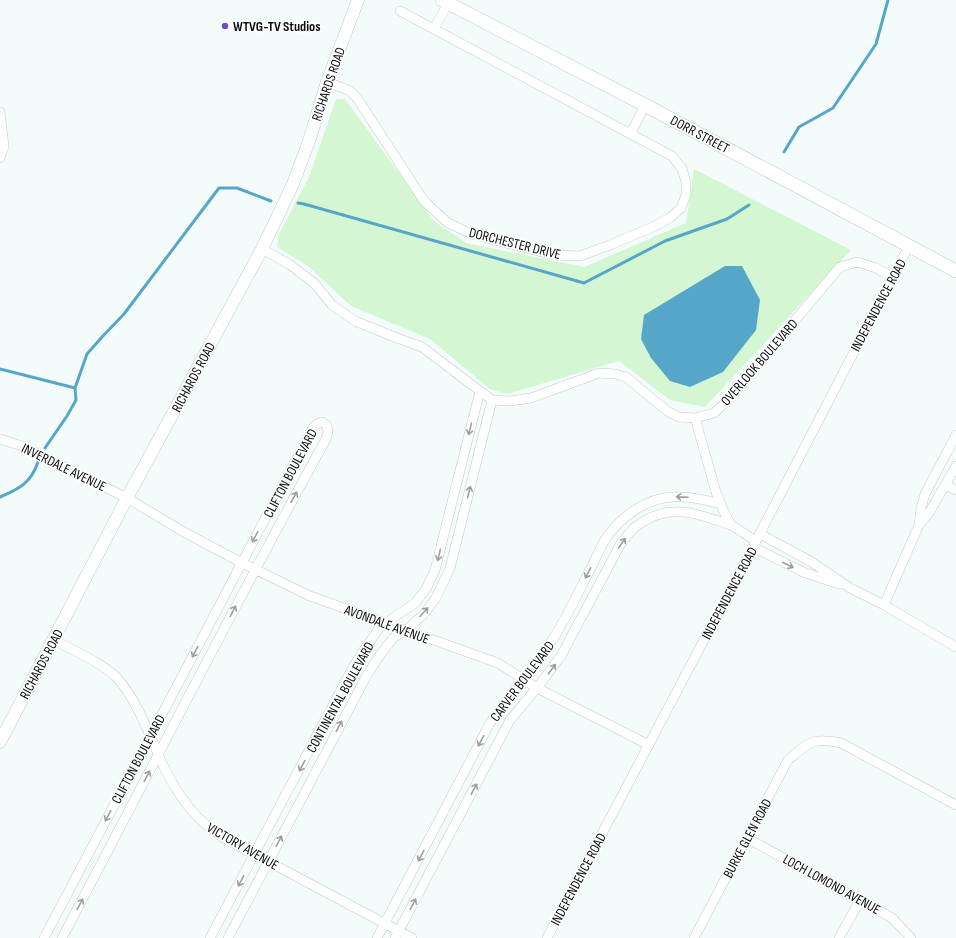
<svg xmlns="http://www.w3.org/2000/svg" width="956" height="938" font-family="'Sofia Sans Condensed',sans-serif">
<rect width="100%" height="100%" fill="#f4fcfb"/>
<!-- green -->
<path fill="#d4f6d3" d="M336,99H345L434,221L466,243L584,267L686,223L694,169L851,250L705,407L670,400L619,361L507,394L490,389L430,339L351,306L308,266L277,247L279,234L309,177Z"/>
<!-- water -->
<path fill="#55a6c9" d="M725,266H742L760,300L756,330L723,372L690,387L670,381L651,358L641,339L644,315Z"/>
<g fill="none" stroke-linecap="round" stroke-linejoin="round">
<!-- stream -->
<path stroke="#55a6c9" stroke-width="3" d="M784,152L799,127L833,108L876,44L888,0
M298,203L304,204L584,283L665,241L727,219L749,205
M0,369L75,388L87,354L102,337L124,314L219,188H237L271,201
M45,448L67,416L76,400L75,388
M0,497C19,489 31,483 38,462"/>
<!-- minor casing -->
<g stroke="#c1cac8" stroke-width="10">
<path id="minor" d="M434,29L448,3
M327,82L350,91L357,98L424,201L448,223L472,234L554,255L580,256L610,245L655,226L671,217L681,208L686,195V182L682,169L672,156L400,11
M0,112L4,146L0,158
M631,133L645,105
M262,249L289,264L315,284L332,305L355,321L397,338L422,347L492,400L510,401L531,398L599,373L615,374L626,377L667,411L679,417L695,418L714,413L727,401L840,267L857,262L876,268L892,277
M695,418L716,492L724,512L731,525L756,541
M0,439L22,446L127,498L182,531L242,563L310,596L498,663L537,688L649,745
M946,485L956,490
M919,525L921,508L925,494L956,435
M760,534L810,561L850,588L884,605L956,647
M753,547L803,572L839,584
M884,605L919,525L929,513L956,466
M54,640C72,650 103,663 117,678C138,701 151,739 164,767C172,784 189,811 203,822C209,828 216,832 222,837L412,938
M747,838L892,918L911,938
M44,938L313,428L317,424L322,422L327,425L328,432L326,439C235,604 150,772 62,938
M210,938L352,669L364,650L380,627L415,603L426,589L435,570L480,391
M228,938L367,675L380,655L393,638L406,630L423,615L436,598L450,568L492,400
M377,938L489,725C508,694 535,670 553,639C568,615 580,589 593,564C598,554 602,543 609,534C624,515 647,498 673,497C689,496 705,500 721,504
M395,938L510,720L537,688L561,656L620,545C624,539 629,533 634,528C668,501 694,513 731,525
M547,938L756,541L909,246
M694,938L788,760C809,742 813,737 841,743L956,805
M839,938L860,900"/>
</g>
<!-- tertiary casing -->
<g stroke="#c1cac8" stroke-width="13">
<path id="tertiary" d="M0,742L127,498L262,249L293,184L309,141L327,82L358,0"/>
</g>
<!-- secondary casing -->
<g stroke="#c1cac8" stroke-width="14">
<path id="secondary" d="M442,0L645,105L956,271"/>
</g>
<!-- minor -->
<use href="#minor" stroke="#fff" stroke-width="9"/>
<!-- tertiary -->
<use href="#tertiary" stroke="#fff" stroke-width="12"/>
<!-- secondary -->
<use href="#secondary" stroke="#fff" stroke-width="13"/>
</g>
<!-- one-way arrows -->
<defs><path id="oneway-shaft" d="M-6 0H5M1.5-3L5.5 0L1.5 3" fill="none" stroke-width="1.6" stroke-linecap="round" stroke-linejoin="round"/></defs>
<g stroke="#9d9e9e">
<use href="#oneway-shaft" transform="translate(470 429) rotate(104)"/>
<use href="#oneway-shaft" transform="translate(469 492) rotate(-76)"/>
<use href="#oneway-shaft" transform="translate(294 497) rotate(-61)"/>
<use href="#oneway-shaft" transform="translate(682 497) rotate(-178)"/>
<use href="#oneway-shaft" transform="translate(255 537) rotate(118)"/>
<use href="#oneway-shaft" transform="translate(622 543) rotate(-54)"/>
<use href="#oneway-shaft" transform="translate(439 555) rotate(104)"/>
<use href="#oneway-shaft" transform="translate(788 565) rotate(27)"/>
<use href="#oneway-shaft" transform="translate(588 573) rotate(118)"/>
<use href="#oneway-shaft" transform="translate(233 611) rotate(-63)"/>
<use href="#oneway-shaft" transform="translate(424 612) rotate(-48)"/>
<use href="#oneway-shaft" transform="translate(195 652) rotate(118)"/>
<use href="#oneway-shaft" transform="translate(552 669) rotate(-53)"/>
<use href="#oneway-shaft" transform="translate(339 726) rotate(-62)"/>
<use href="#oneway-shaft" transform="translate(481 741) rotate(118)"/>
<use href="#oneway-shaft" transform="translate(302 766) rotate(118)"/>
<use href="#oneway-shaft" transform="translate(147 776) rotate(-62)"/>
<use href="#oneway-shaft" transform="translate(474 789) rotate(-62)"/>
<use href="#oneway-shaft" transform="translate(108 816) rotate(118)"/>
<use href="#oneway-shaft" transform="translate(279 841) rotate(-62)"/>
<use href="#oneway-shaft" transform="translate(421 856) rotate(118)"/>
<use href="#oneway-shaft" transform="translate(241 881) rotate(118)"/>
<use href="#oneway-shaft" transform="translate(80 904) rotate(-62)"/>
<use href="#oneway-shaft" transform="translate(413 904) rotate(-62)"/>
</g>
<!-- markers -->
<circle fill="#6e4bc4" stroke="#fff" stroke-width="1.5" cx="225" cy="26" r="4"/>
<g text-anchor="middle" stroke-width="3" stroke-linejoin="round" paint-order="stroke">
<!-- poi labels -->
<g font-size="14" font-weight="bold" fill="#0a0d0d" stroke="#fff" text-anchor="start">
<text x="233" y="31">WTVG-TV Studios</text>
</g>
<!-- street labels -->
<g font-size="14" fill="#0a0d0d" stroke="#fff">
<text transform="translate(328 84) rotate(-71)" y="5">RICHARDS ROAD</text>
<text transform="translate(700 134) rotate(28)" y="5">DORR STREET</text>
<text transform="translate(515 243) rotate(14)" y="5">DORCHESTER DRIVE</text>
<text transform="translate(878 305) rotate(-62)" y="5">INDEPENDENCE ROAD</text>
<text transform="translate(759 362) rotate(-49)" y="5">OVERLOOK BOULEVARD</text>
<text transform="translate(193 377) rotate(-62)" y="5">RICHARDS ROAD</text>
<text transform="translate(64 467) rotate(26)" y="5">INVERDALE AVENUE</text>
<text transform="translate(290 473) rotate(-62)" y="5">CLIFTON BOULEVARD</text>
<text transform="translate(729 593) rotate(-62)" y="5">INDEPENDENCE ROAD</text>
<text transform="translate(387 624) rotate(20)" y="5">AVONDALE AVENUE</text>
<text transform="translate(41 664) rotate(-62)" y="5">RICHARDS ROAD</text>
<text transform="translate(522 681) rotate(-53)" y="5">CARVER BOULEVARD</text>
<text transform="translate(340 697) rotate(-61)" y="5">CONTINENTAL BOULEVARD</text>
<text transform="translate(138 759) rotate(-62)" y="5">CLIFTON BOULEVARD</text>
<text transform="translate(747 838) rotate(-62)" y="5">BURKE GLEN ROAD</text>
<text transform="translate(243 846) rotate(30)" y="5">VICTORY AVENUE</text>
<text transform="translate(578 879) rotate(-62)" y="5">INDEPENDENCE ROAD</text>
<text transform="translate(832 884) rotate(29)" y="5">LOCH LOMOND AVENUE</text>
</g>
</g>
</svg>
